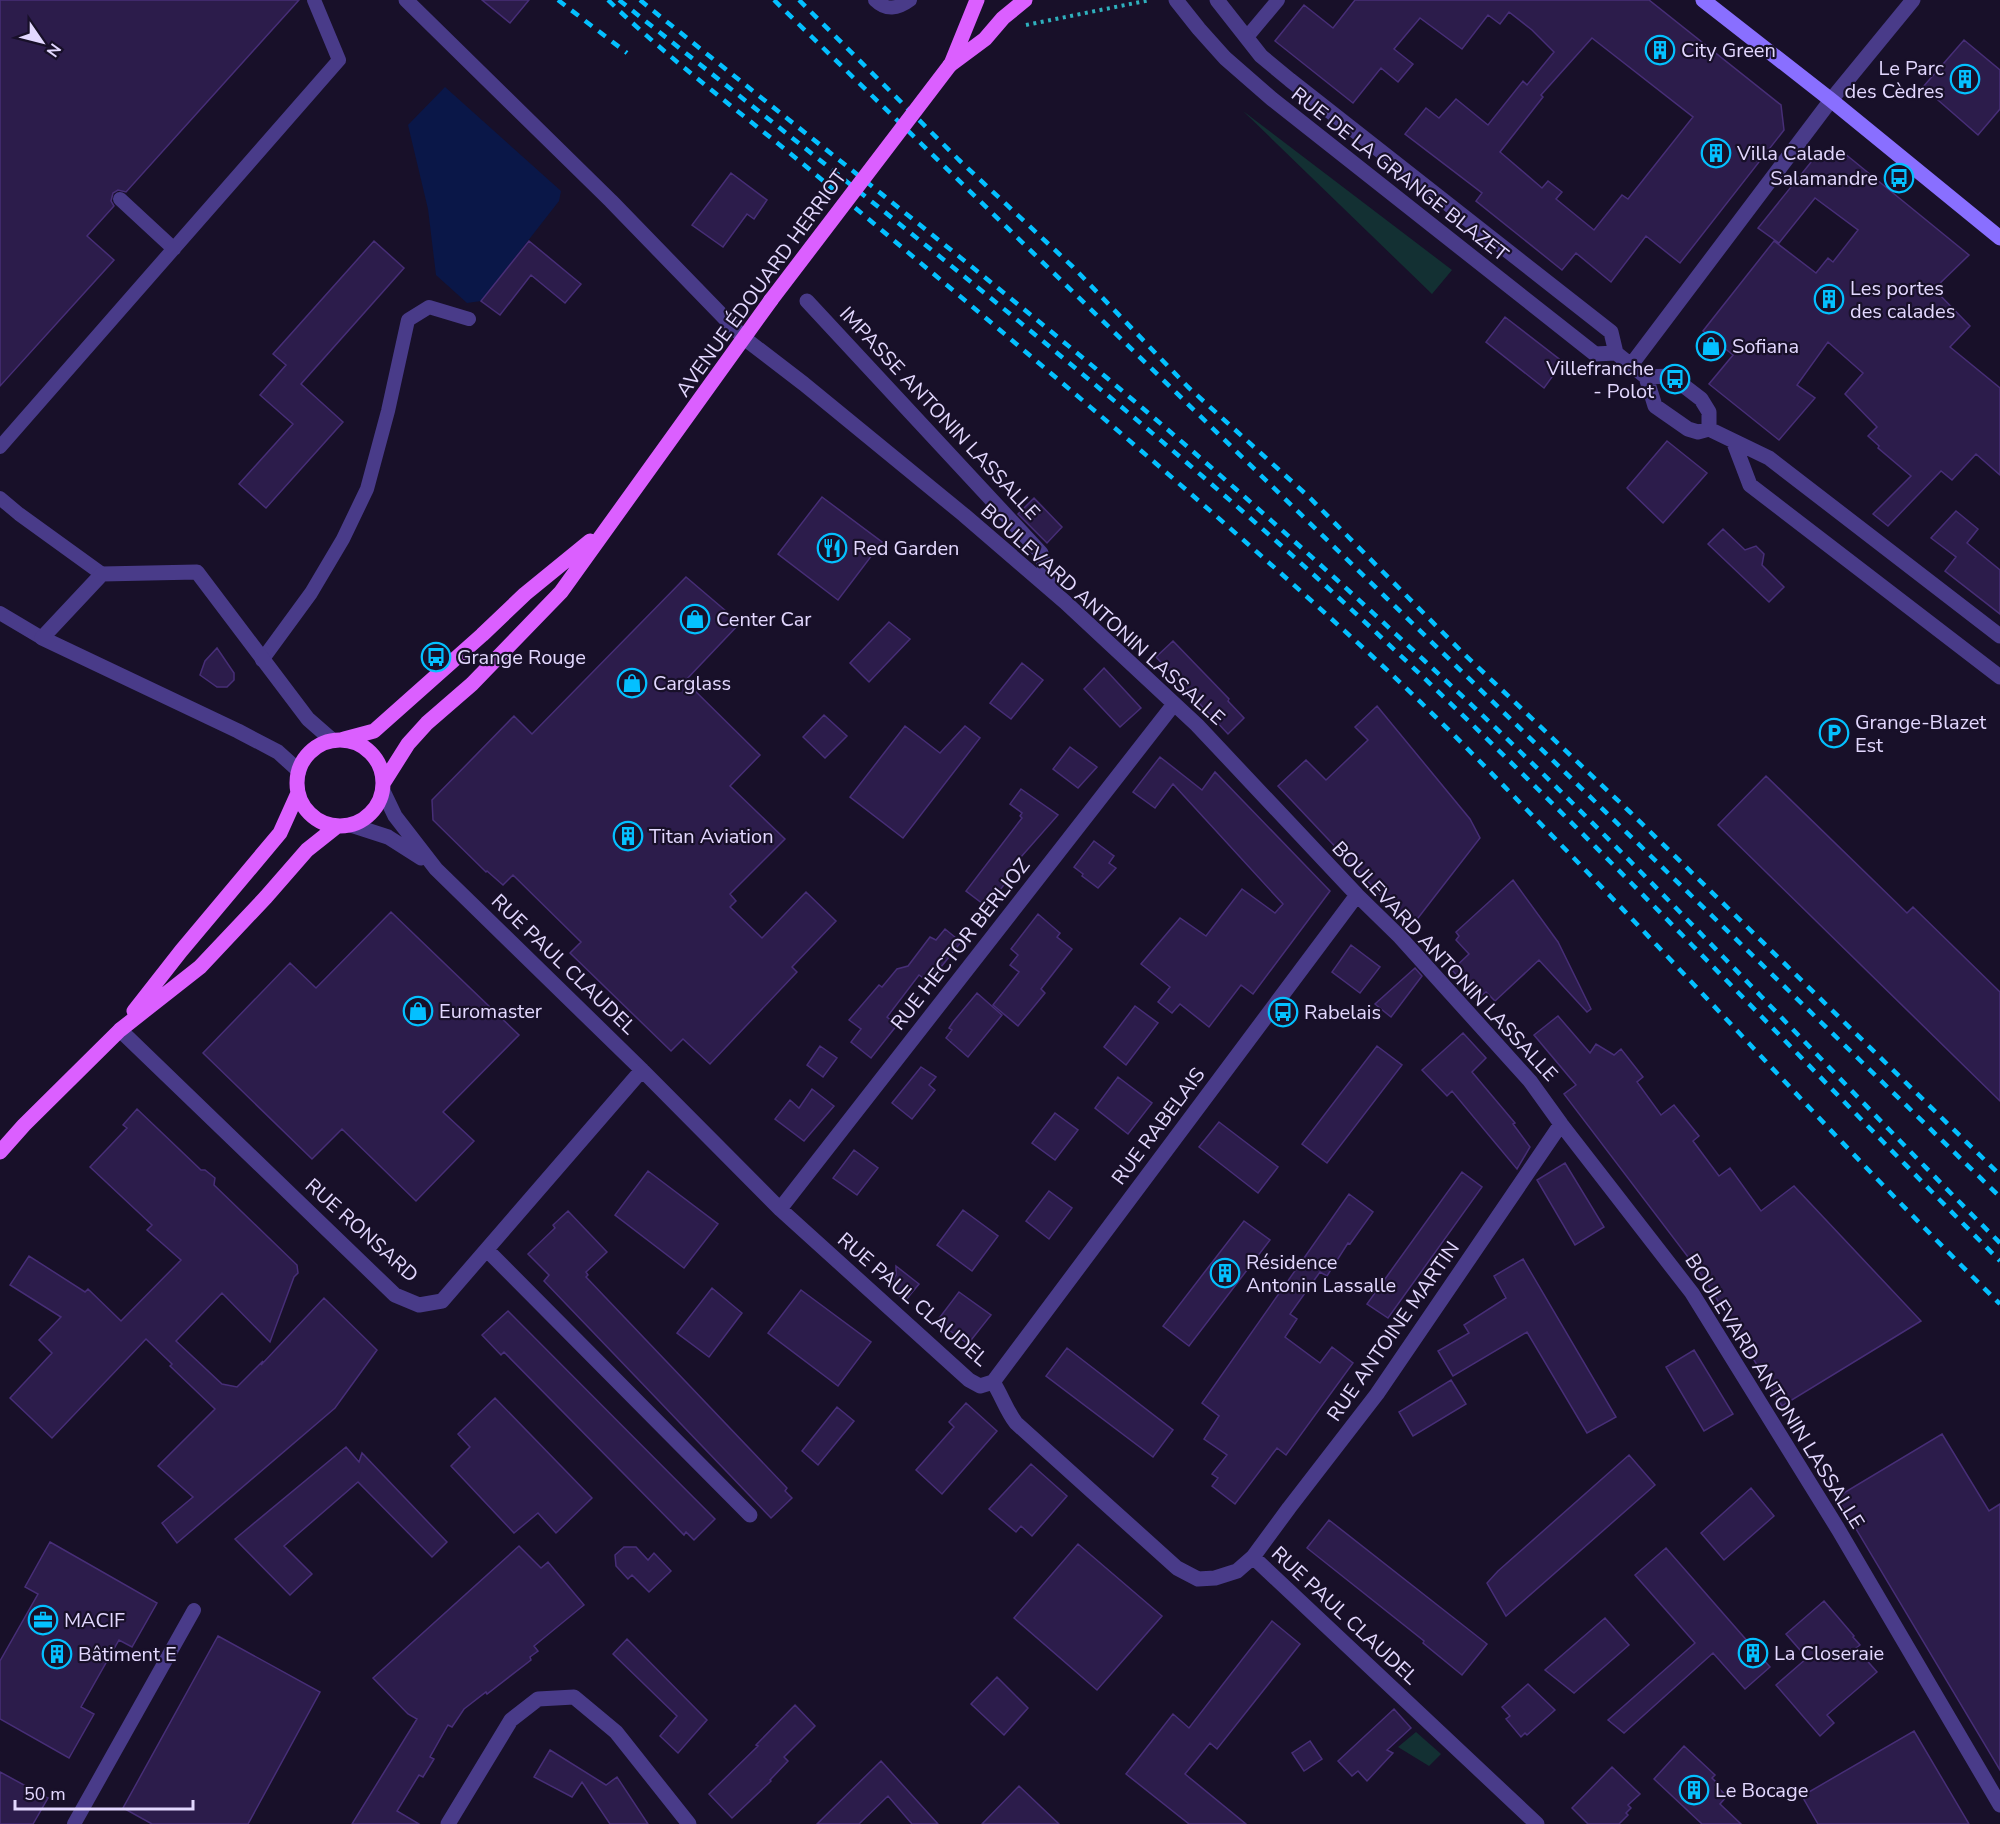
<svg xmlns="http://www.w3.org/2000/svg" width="2000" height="1824" font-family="'Nunito Sans',sans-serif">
<rect width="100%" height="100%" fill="#181029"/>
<!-- green -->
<path fill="#133033" d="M1243,111L1452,270L1432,294Z
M1416,1732L1441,1754L1429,1766L1398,1747Z"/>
<!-- water -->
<path fill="#0a1748" d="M445,87L561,191L559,201L481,301L467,303L436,275L428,209L408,125Z"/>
<!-- building -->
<path fill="#2c1c4b" stroke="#472e77" stroke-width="1.5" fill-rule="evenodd" d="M0,0H299L126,192L118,190L113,193L111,201L114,206L87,236L114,260L0,386Z
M482,0H529L510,23Z
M1355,0H1649L1781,105L1784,130L1680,263L1646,236L1611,282L1576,253L1562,270L1476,201L1482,193L1405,134L1426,108L1439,118L1456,99L1488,125L1523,81L1527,85L1554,52L1532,30L1509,12L1500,24L1488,15L1462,49L1420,18L1394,49L1413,64L1398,82L1381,68L1353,103L1275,41L1304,5L1333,28ZM1592,38L1693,117L1628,199L1622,195L1594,230L1556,199L1562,192L1548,181L1542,188L1500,152L1543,97L1541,95Z
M1964,40L2000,70V109L1978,135L1923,87Z
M1844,153L1969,255L1934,289L1970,326L1950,347L2000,388V475L1976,454L1952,480L1941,471L1888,526L1873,514L1911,476L1878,448L1879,446L1868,436L1877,427L1845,394L1863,373L1828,342L1797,385L1815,398L1779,440L1709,384L1733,355L1703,331L1774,241L1816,273L1828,258L1833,262L1858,230L1815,198L1779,243L1758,228L1816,156Z
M731,173L767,200L754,219L747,214L723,247L692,225Z
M374,241L404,268L301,384L343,422L266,508L239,484L293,424L260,395L286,365L273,354Z
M529,241L581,284L565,303L531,275L500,315L481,301Z
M1505,317L1563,362L1544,388L1486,342Z
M1667,441L1707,473L1663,523L1627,488Z
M822,497L882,542L838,600L778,554Z
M1034,498L1062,527L1047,543L1018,514Z
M1956,511L1978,529L1967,543L2000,570V614L1945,571L1956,557L1931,538Z
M1723,529L1745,550L1756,546L1764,554L1762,565L1784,587L1769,602L1708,544Z
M686,577L740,623L685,681L760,755L730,786L785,839L730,894L736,901L730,907L762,938L806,892L836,921L792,967L797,972L710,1064L683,1039L671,1051L570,953L581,942L513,875L503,885L487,871L486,872L433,820L432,800L514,716L532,734Z
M889,622L910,639L869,682L850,663Z
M1173,641L1229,699L1228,701L1244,718L1228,734L1156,657Z
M217,648L234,673V680L227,687H217L200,675L205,661Z
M1022,663L1043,680L1011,719L990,703Z
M1104,668L1141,708L1120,727L1084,689Z
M1377,706L1470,819L1480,838L1411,927L1278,786L1306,760L1326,780L1368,740L1355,727Z
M824,715L847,736L825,758L803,737Z
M905,726L940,753L965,726L980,738L903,838L850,797Z
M1070,747L1097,767L1078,788L1053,769Z
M1160,757L1202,790L1215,772L1330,891L1253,994L1241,985L1209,1027L1180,1004L1172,1013L1158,1002L1170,987L1141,964L1180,918L1206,936L1242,889L1275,913L1283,904L1173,784L1155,808L1133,792Z
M1766,776L1907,913L1913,907L2000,992V1101L1718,825Z
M1021,789L1058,815L1006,874L1010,877L987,907L966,891L1022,818L1020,816L1022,813L1010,804Z
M1094,841L1114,856L1109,863L1116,868L1098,888L1082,876L1083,874L1074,867Z
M1513,880L1558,942L1591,1009L1587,1012L1539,960L1495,1001L1486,992L1478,998L1452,970L1469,954L1456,940L1459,936L1456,932Z
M391,912L519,1035L443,1112L474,1141L416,1201L342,1129L312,1159L203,1053L290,963L316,988Z
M1038,914L1060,933L1057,937L1072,949L1041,989L1045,993L1018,1026L993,1005L1019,972L1010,965L1018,955L1011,949Z
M945,929L961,942L929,982L919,975L887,1017L897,1025L871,1058L851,1042L861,1029L849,1020L879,985L882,987L897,969L908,966L930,937L936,940Z
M1351,945L1380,967L1360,993L1332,972Z
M1415,968L1422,976L1391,1017L1375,1004Z
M977,993L1002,1015L968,1057L946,1038L952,1030L949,1028L953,1022Z
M1135,1006L1158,1023L1126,1065L1104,1047Z
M1558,1016L1590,1053L1596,1044L1614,1055L1621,1049L1643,1077L1637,1082L1661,1115L1674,1105L1699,1136L1693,1141L1719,1176L1730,1168L1761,1211L1794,1186L1921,1321L1782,1406L1704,1278L1564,1094L1576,1085L1534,1035Z
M1463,1033L1486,1058L1472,1072L1515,1123L1513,1124L1530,1147L1517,1169L1452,1091L1447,1096L1422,1070Z
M820,1046L837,1058L823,1077L807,1065Z
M1377,1046L1402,1065L1327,1163L1302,1144Z
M921,1067L936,1077L929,1085L935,1090L912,1119L892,1103Z
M1118,1077L1152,1103L1128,1134L1095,1108Z
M812,1089L834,1106L804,1141L775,1119L790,1100L799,1108Z
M137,1109L201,1170H205L215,1178L214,1185L297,1265L298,1273L294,1277L270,1342L222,1293L176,1341L222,1384L237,1387L263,1361L261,1365L324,1298L377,1350L335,1408L177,1543L162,1523L193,1497L158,1466L215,1409L170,1366L172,1364L146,1339L52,1438L10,1398L52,1353L39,1340L61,1317L10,1285L29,1256L85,1292L88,1289L121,1321L181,1260L147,1230L152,1225L90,1167L127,1128L123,1125Z
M1055,1113L1078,1130L1055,1160L1032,1143Z
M1219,1122L1278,1167L1258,1193L1199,1147Z
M854,1150L878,1168L857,1195L833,1178Z
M1565,1163L1604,1227L1575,1245L1537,1180Z
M648,1171L718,1224L684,1268L615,1215Z
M1462,1172L1482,1187L1388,1318L1367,1304Z
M1049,1191L1072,1208L1049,1239L1026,1221Z
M1349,1194L1373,1212L1350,1244L1348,1243L1327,1276L1320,1272L1290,1314L1297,1319L1285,1337L1320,1363L1332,1347L1353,1363L1286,1455L1277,1448L1235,1504L1212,1486L1218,1478L1212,1474L1227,1455L1204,1439L1219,1416L1202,1403Z
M963,1210L998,1236L972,1271L937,1245Z
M568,1211L607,1252L586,1272L588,1275L586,1277L787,1488L785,1491L792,1498L771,1518L544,1281L549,1275L528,1254L555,1228L553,1225Z
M1244,1221L1270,1240L1189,1346L1163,1326Z
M1523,1259L1616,1417L1587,1433L1527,1332L1453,1376L1438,1351L1469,1333L1464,1325L1506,1298L1494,1276Z
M896,1266L919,1284L905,1301L888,1286L896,1275Z
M712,1288L742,1313L709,1357L677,1333Z
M801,1290L871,1342L838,1386L768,1333Z
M959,1292L991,1315L968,1344L937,1321Z
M508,1311L715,1519L694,1540L686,1532L684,1535L504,1352L501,1355L482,1335Z
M1067,1348L1173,1430L1153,1457L1046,1376Z
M1694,1350L1733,1414L1704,1431L1666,1367Z
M1451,1380L1466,1404L1413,1436L1399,1412Z
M495,1398L592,1498L556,1533L538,1513L514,1533L451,1466L470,1447L458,1434Z
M966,1403L997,1431L942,1494L916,1470L954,1427L949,1422Z
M837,1407L854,1421L818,1465L802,1451Z
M1942,1434L1989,1511L2000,1504V1770L1837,1497Z
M346,1447L359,1462L362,1453L447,1542L432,1557L358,1482L284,1546L312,1574L290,1595L235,1539Z
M1629,1455L1655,1485L1506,1616L1487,1583L1498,1571Z
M1031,1464L1067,1496L1032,1536L1021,1526L1016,1532L989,1509Z
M1751,1488L1774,1516L1724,1560L1701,1533Z
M1329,1520L1487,1644L1462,1675L1423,1643L1424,1641L1307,1548Z
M50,1542L157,1603L132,1647L119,1640L81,1707L94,1714L69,1758L0,1719V1661L38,1594L25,1587Z
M1078,1544L1162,1616L1097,1690L1014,1618Z
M519,1546L541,1568L548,1562L584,1605L534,1646L538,1651L530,1657L531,1660L487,1694L486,1692L464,1709L452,1727L448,1725L430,1757L434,1759L423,1777L419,1775L397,1811L419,1824H352L417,1719L408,1714L373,1678Z
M624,1547H636L648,1560L654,1553L671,1571L649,1592L632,1575L628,1579L616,1566L615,1555Z
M1666,1548L1770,1667L1745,1689L1713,1653L1624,1733L1608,1720L1695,1643L1635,1575Z
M1824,1601L1854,1636L1853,1637L1860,1645L1856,1648L1877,1672L1827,1715L1834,1723L1820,1736L1776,1685L1807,1658L1786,1634Z
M1605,1618L1629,1645L1574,1693L1545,1670Z
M1272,1621L1300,1644L1217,1749L1210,1743L1185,1774L1246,1824H1189L1126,1774L1173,1714L1189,1728Z
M218,1636L320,1692L248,1824H152L123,1808Z
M627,1639L707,1720L678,1753L660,1736L677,1716L613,1654Z
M997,1677L1028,1708L1004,1735L971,1704Z
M1528,1684L1555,1710L1527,1735L1525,1733L1521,1737L1506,1719L1510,1716L1502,1707Z
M795,1705L815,1726L784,1757L788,1761L770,1780L771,1781L732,1818L709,1794L758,1746L756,1745Z
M1394,1709L1411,1728L1387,1750L1393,1753L1367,1781L1358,1771L1352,1776L1338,1761Z
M1914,1731L1969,1824H1818L1802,1796Z
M1310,1741L1322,1759L1304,1771L1292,1753Z
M1684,1746L1715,1775L1712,1778L1717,1783L1715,1785L1727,1796L1720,1804L1741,1824H1702L1654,1779Z
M550,1750L606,1785L617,1777L648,1824H610L582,1782L572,1797L534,1777Z
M881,1761L938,1824H912L888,1796L859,1824H817Z
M1612,1767L1640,1794L1628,1805L1631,1808L1626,1813L1628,1815L1619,1824H1588L1572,1808Z
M0,1772L48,1798L33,1824H0Z
M1019,1786L1059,1824H982Z"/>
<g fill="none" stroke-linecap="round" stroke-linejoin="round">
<!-- path -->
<path stroke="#2fb0bd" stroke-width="4" stroke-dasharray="3 4.5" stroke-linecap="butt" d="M1026,25L1150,0"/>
<!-- service -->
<path stroke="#493b89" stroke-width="14" d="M875,0C886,11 898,9 910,0
M1247,37L1278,0
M120,199L174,249
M0,447L339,60L314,0
M0,498L19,514L102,574
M0,613L42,638
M262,660L311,593L343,539L367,489L388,411L408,320L429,307L469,319
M74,1824L194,1610"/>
<!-- minor -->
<path stroke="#493b89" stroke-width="15" d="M406,0L611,201L744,338L804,384L964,515L1065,602L1197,725L1357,895L1400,937L1530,1081L1561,1124L1692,1293L1838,1529L2000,1805
M1176,0L1199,29L1225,58L1272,99L1595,354L1616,353
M1217,0L1261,56L1290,80L1611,332L1616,353L1646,377L1655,406L1688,429L1698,432L1709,429L1769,458L2000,636
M807,301L1041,553L1050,589
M1631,365L1831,100L1913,0
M1646,377L1671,376L1701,399L1709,412V429
M1734,443L1750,485L2000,677
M299,771L278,752L238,731L42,638L102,574L197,572L308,719L332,740
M383,791L395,816L436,869L642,1070L780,1209L969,1380L980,1386L993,1382
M351,825L388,837L421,858
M120,1030L395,1295L419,1305L442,1301L642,1070
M780,1209L1174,704
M487,1250L750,1515
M993,1382C1002,1396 1006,1410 1016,1423L1177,1568L1198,1579L1215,1578L1237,1571L1253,1557L1289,1508L1377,1394L1561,1124
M993,1382L1357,895
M1253,1557L1537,1824
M448,1824L511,1720L538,1699L574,1697L616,1732L689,1824"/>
<!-- secondary -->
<path stroke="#896fff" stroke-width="15" d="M1703,0L1831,100L2000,238"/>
<!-- primary -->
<path stroke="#db5fff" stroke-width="15" d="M951,64L977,0
M950,65L985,39L1003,18L1025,0
M344,739L374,731L482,635L525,594L590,541
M297 783a43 43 0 1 1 86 0a43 43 0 1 1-86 0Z
M384,782L408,744L427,723L472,684L561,592L771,300
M134,1011L181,951L280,833L298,793
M0,1152L24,1125L120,1030L200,967L266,897L307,850L336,827"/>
<!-- rail -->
<path stroke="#04c0ff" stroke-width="4.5" stroke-dasharray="9 8" stroke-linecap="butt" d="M558,0L627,53
M608,0C675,65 750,119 821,179C1007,336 1194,492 1372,656C1426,706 1478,759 1529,812C1688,974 1838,1144 2000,1304
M619,0C855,188 1092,374 1315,576C1554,794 1773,1032 2000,1261
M640,0C794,125 949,246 1101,373C1224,476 1343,584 1460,694C1647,870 1819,1061 2000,1243
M774,0L2000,1197
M799,0L959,160L1073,267L1188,387L1309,497L1461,651L1630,812L2000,1175"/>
<!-- primary-bridge -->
<path stroke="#db5fff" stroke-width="15" d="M771,300L950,65"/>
</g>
<!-- icons -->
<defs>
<g id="building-ring" transform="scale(1.5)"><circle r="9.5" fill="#181029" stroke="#04c0ff" stroke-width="1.5"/><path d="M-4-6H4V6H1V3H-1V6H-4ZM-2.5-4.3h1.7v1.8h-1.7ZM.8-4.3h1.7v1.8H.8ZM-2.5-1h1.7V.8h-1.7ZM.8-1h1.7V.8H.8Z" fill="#04c0ff"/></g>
<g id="bus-ring" transform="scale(1.5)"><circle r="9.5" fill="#181029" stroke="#04c0ff" stroke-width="1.5"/><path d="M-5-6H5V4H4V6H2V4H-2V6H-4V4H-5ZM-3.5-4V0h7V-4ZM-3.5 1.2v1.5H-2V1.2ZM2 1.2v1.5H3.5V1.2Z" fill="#04c0ff"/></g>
<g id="shop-ring" transform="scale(1.5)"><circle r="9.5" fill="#181029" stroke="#04c0ff" stroke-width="1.5"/><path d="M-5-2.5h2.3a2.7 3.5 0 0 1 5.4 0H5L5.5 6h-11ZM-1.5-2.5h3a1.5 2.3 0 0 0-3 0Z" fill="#04c0ff"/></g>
<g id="restaurant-ring" transform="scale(1.5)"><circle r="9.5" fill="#181029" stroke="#04c0ff" stroke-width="1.5"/><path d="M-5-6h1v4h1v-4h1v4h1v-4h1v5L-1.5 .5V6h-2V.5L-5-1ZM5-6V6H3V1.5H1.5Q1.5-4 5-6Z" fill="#04c0ff"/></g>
<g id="parking-ring" transform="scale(1.5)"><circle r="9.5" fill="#181029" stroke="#04c0ff" stroke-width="1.5"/><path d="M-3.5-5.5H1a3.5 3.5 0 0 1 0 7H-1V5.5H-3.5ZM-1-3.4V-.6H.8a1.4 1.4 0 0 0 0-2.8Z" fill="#04c0ff"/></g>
<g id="office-ring" transform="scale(1.5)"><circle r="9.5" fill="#181029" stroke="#04c0ff" stroke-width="1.5"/><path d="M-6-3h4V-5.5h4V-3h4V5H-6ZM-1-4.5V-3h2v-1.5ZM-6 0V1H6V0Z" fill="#04c0ff"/></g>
</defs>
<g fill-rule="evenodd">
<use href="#building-ring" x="1660" y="50"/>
<use href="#building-ring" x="1965" y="79"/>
<use href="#building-ring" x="1716" y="153"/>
<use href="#bus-ring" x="1899" y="178"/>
<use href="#building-ring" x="1829" y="299"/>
<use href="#shop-ring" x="1711" y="346"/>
<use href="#bus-ring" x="1675" y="379"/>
<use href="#restaurant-ring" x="832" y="548"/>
<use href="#shop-ring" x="695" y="619"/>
<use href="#bus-ring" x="436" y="657"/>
<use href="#shop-ring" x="632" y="683"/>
<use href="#parking-ring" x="1834" y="733"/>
<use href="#building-ring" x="628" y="836"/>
<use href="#shop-ring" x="418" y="1011"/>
<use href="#bus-ring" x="1283" y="1012"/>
<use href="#building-ring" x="1225" y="1273"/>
<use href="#office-ring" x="43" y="1620"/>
<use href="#building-ring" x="1753" y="1653"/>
<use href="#building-ring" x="57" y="1654"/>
<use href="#building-ring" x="1694" y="1790"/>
</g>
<g text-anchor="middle" stroke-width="4.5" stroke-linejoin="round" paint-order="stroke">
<!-- poi labels -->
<g font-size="20" fill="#e3d8ff" stroke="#181029" text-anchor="start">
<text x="1681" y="57">City Green</text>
<text x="1944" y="75" text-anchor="end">Le Parc<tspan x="1944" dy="23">des Cèdres</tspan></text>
<text x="1737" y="160">Villa Calade</text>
<text x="1878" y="185" text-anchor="end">Salamandre</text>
<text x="1850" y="295">Les portes<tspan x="1850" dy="23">des calades</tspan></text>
<text x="1732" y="353">Sofiana</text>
<text x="1654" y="375" text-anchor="end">Villefranche<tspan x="1654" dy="23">- Polot</tspan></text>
<text x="853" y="555">Red Garden</text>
<text x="716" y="626">Center Car</text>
<text x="457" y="664">Grange Rouge</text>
<text x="653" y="690">Carglass</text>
<text x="1855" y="729">Grange-Blazet<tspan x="1855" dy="23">Est</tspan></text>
<text x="649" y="843">Titan Aviation</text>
<text x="439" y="1018">Euromaster</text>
<text x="1304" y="1019">Rabelais</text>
<text x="1246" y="1269">Résidence<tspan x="1246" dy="23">Antonin Lassalle</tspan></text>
<text x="64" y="1627">MACIF</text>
<text x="1774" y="1660">La Closeraie</text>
<text x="78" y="1661">Bâtiment E</text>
<text x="1715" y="1797">Le Bocage</text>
</g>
<!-- street labels -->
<g font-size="20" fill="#e3d8ff" stroke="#181029">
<text transform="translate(1400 174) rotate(38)" y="7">RUE DE LA GRANGE BLAZET</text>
<text transform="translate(761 283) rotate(-54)" y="7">AVENUE ÉDOUARD HERRIOT</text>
<text transform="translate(940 413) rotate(47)" y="7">IMPASSE ANTONIN LASSALLE</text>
<text transform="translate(1103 614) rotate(42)" y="7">BOULEVARD ANTONIN LASSALLE</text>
<text transform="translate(960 944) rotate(-52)" y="7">RUE HECTOR BERLIOZ</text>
<text transform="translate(1445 961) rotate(47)" y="7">BOULEVARD ANTONIN LASSALLE</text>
<text transform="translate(564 964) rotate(44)" y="7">RUE PAUL CLAUDEL</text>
<text transform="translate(1158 1126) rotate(-53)" y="7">RUE RABELAIS</text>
<text transform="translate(362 1230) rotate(42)" y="7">RUE RONSARD</text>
<text transform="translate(913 1299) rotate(41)" y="7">RUE PAUL CLAUDEL</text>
<text transform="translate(1393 1331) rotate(-55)" y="7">RUE ANTOINE MARTIN</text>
<text transform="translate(1775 1391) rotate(58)" y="7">BOULEVARD ANTONIN LASSALLE</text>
<text transform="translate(1345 1615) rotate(43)" y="7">RUE PAUL CLAUDEL</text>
</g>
</g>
<!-- north arrow -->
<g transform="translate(42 42) rotate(125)" stroke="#181029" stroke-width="4.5" paint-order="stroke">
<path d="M0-4.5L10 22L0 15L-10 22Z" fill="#e3d8ff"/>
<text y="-9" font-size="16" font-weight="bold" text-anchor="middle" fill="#e3d8ff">N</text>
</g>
<!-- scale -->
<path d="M15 1800v9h178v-9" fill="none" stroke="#e3d8ff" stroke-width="3"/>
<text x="24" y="1800" font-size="18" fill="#e3d8ff" stroke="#181029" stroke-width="4.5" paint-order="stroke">50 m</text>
</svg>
